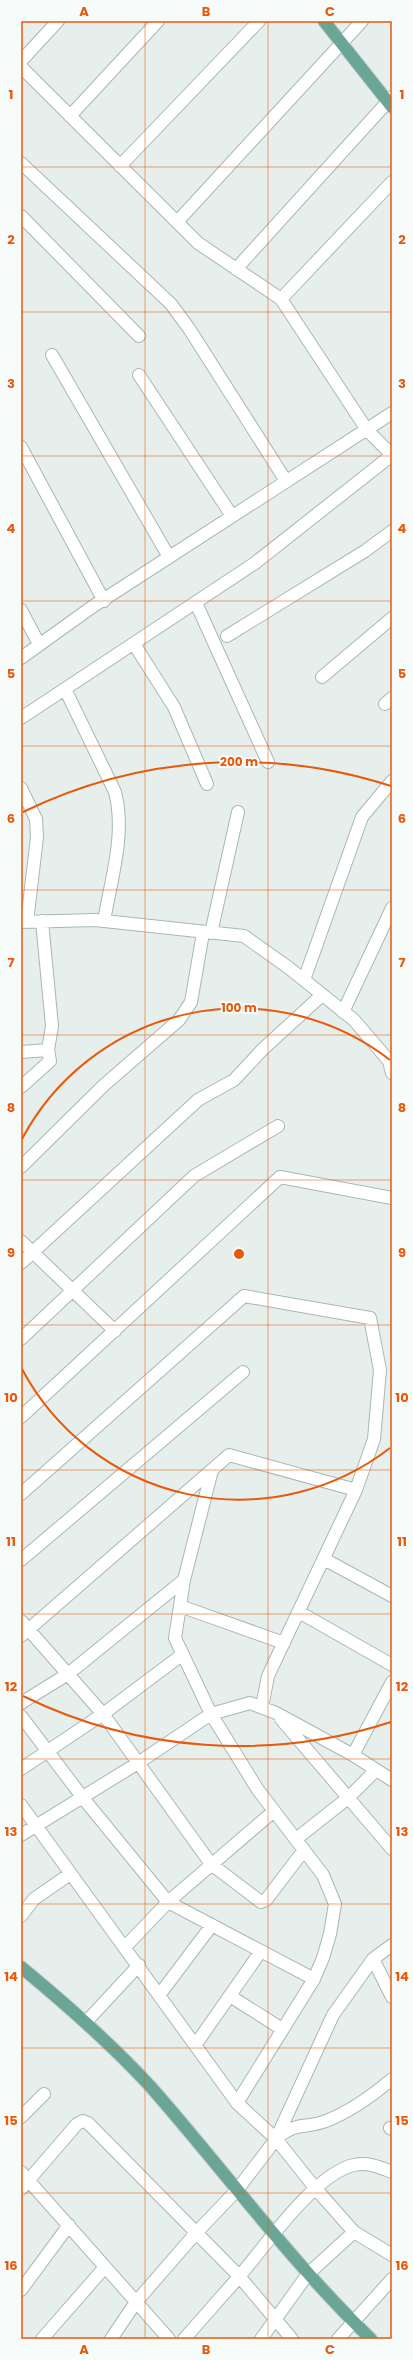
<svg xmlns="http://www.w3.org/2000/svg" width="413" height="2360" font-family="Poppins,sans-serif">
<rect width="100%" height="100%" fill="#e6efeb"/>
<g fill="none" stroke-linecap="round" stroke-linejoin="round">
<!-- minor casing -->
<g stroke="#a8b8b2" stroke-width="14">
<path id="minor" d="M21,61L58,21
M21,67L198,243L281,299L367,430L392,455
M70,116L158,21
M21,163L171,304L190,330L286,481
M120,166L259,21
M21,216L139,336
M177,222L362,21
M236,269L392,97
M281,299L392,182
M52,355L169,557
M139,375L232,516
M21,447L104,601
M196,603L268,762
M21,610L39,644
M227,636L365,551L392,531
M134,644L174,707L207,784
M21,658L92,607L392,413
M322,677L392,618
M65,689L115,792C126,834 111,879 104,921
M385,704L392,698
M21,718L255,563L392,455
M21,788L36,819L37,837L27,922
M21,922L95,920L244,936L289,968L354,1020L389,1061L392,1073
M211,933L238,812
M304,980L362,817L392,781
M343,1012L392,908
M21,1052L48,1050
M21,1087L50,1061L48,1050L52,1026L42,921
M21,1167L103,1086L179,1020L191,1002L203,933
M21,1241L115,1331
M21,1263L198,1100L234,1080L263,1049L322,995
M21,1339L194,1176L278,1126
M21,1417L280,1177L392,1198
M212,1470L184,1580L175,1638L211,1714L258,1790L323,1875L335,1904L330,1934L323,1958L314,1979L237,2103
M21,1494L244,1296L370,1318L380,1370L374,1439L356,1490L268,1676L262,1707
M324,1559L392,1596
M21,1560L243,1372
M180,1606L284,1643
M299,1612L392,1665
M21,1621L103,1714L211,1864L261,1902L266,1900L304,1850
M21,1636L229,1455L356,1490
M21,1703L68,1674L184,1580
M21,1716L83,1798L168,1902L314,1979
M281,1719L392,1849
M353,1755L392,1682
M21,1769L103,1714L183,1654
M21,1805L237,2103L276,2139L316,2189L354,2232L392,2255
M21,1835L138,1763L211,1714L250,1703L276,1713L353,1755L392,1780
M296,1839L348,1798L376,1770
M21,1916L34,1899L70,1874
M125,1947L168,1902L274,1811
M373,1959L392,1997
M160,1994L212,1925
M230,1996L282,2029
M86,2022L139,1965
M196,2044L261,1951
M21,2117L44,2094
M390,2128L392,2129
M277,2138C297,2121 305,2129 326,2121C349,2112 373,2095 392,2079
M21,2172L169,2339
M21,2189L77,2124L83,2121L88,2123L239,2276L292,2339
M21,2290L69,2225
M42,2339L105,2267
M111,2339L136,2302L196,2233L237,2190L276,2139L333,2015L373,1959L392,1945
M184,2339C202,2319 220,2298 238,2278C264,2248 315,2173 354,2165C368,2162 379,2167 392,2172
M261,2339L308,2274L354,2232
M338,2339L392,2279"/>
</g>
<!-- major casing -->
<g stroke="#c2cac8" stroke-width="14">
<path id="major" d="M324,21L392,107
M21,1967C66,2004 110,2043 150,2086C224,2170 290,2261 371,2339"/>
</g>
<!-- minor -->
<use href="#minor" stroke="#fff" stroke-width="12"/>
<!-- major -->
<use href="#major" stroke="#6aa596" stroke-width="12"/>
</g>
<!-- grid -->
<path fill="none" stroke="#e8590c" stroke-width="1" stroke-opacity="0.55" d="M145,21V2339M268,21V2339M21,167H392M21,312H392M21,456H392M21,601H392M21,746H392M21,890H392M21,1035H392M21,1180H392M21,1325H392M21,1470H392M21,1614H392M21,1759H392M21,1904H392M21,2048H392M21,2193H392"/>
<!-- distance rings -->
<g fill="none" stroke="#e8590c" stroke-width="2">
<path d="M390 1448A246 246 0 0 1 22 1369M22 1139A246 246 0 0 1 390 1060"/>
<path d="M391 1722A492 492 0 0 1 23 1696M23 812A492 492 0 0 1 391 786"/>
</g>
<circle cx="239" cy="1254" r="6" fill="#e8590c" stroke="#f7fbf9" stroke-width="2"/>
<g font-size="12" text-anchor="middle" font-weight="bold" fill="#e8590c" stroke="#f7fbf9" stroke-width="4" stroke-linejoin="round" paint-order="stroke">
<text x="239" y="766">200 m</text>
<text x="239" y="1012">100 m</text>
</g>
<!-- border -->
<rect width="413" height="2360" fill="none" stroke="#f7fbf9" stroke-width="44"/>
<rect x="22" y="22" width="369" height="2316" fill="none" stroke="#e8590c" stroke-width="1.5"/>
<g font-size="13" text-anchor="middle" font-weight="bold" fill="#e8590c">
<text x="84" y="16">A</text>
<text x="206" y="16">B</text>
<text x="330" y="16">C</text>
<text x="11" y="99">1</text>
<text x="402" y="99">1</text>
<text x="11" y="244">2</text>
<text x="402" y="244">2</text>
<text x="11" y="388">3</text>
<text x="402" y="388">3</text>
<text x="11" y="533">4</text>
<text x="402" y="533">4</text>
<text x="11" y="678">5</text>
<text x="402" y="678">5</text>
<text x="11" y="823">6</text>
<text x="402" y="823">6</text>
<text x="11" y="967">7</text>
<text x="402" y="967">7</text>
<text x="11" y="1112">8</text>
<text x="402" y="1112">8</text>
<text x="11" y="1257">9</text>
<text x="402" y="1257">9</text>
<text x="11" y="1402">10</text>
<text x="402" y="1402">10</text>
<text x="11" y="1546">11</text>
<text x="402" y="1546">11</text>
<text x="11" y="1691">12</text>
<text x="402" y="1691">12</text>
<text x="11" y="1836">13</text>
<text x="402" y="1836">13</text>
<text x="11" y="1981">14</text>
<text x="402" y="1981">14</text>
<text x="11" y="2125">15</text>
<text x="402" y="2125">15</text>
<text x="11" y="2270">16</text>
<text x="402" y="2270">16</text>
<text x="84" y="2354">A</text>
<text x="206" y="2354">B</text>
<text x="330" y="2354">C</text>
</g>
</svg>
